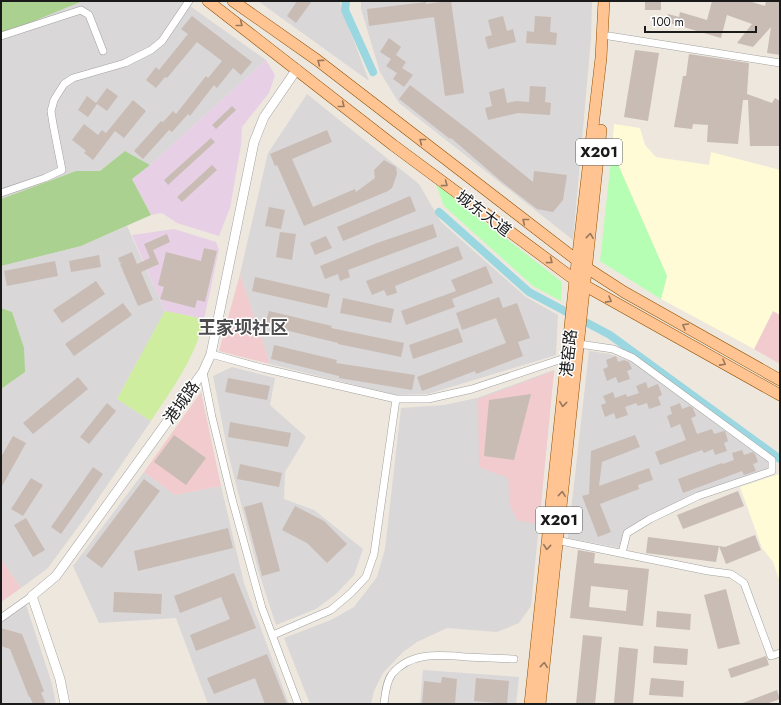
<svg xmlns="http://www.w3.org/2000/svg" width="781" height="705" font-family="Jost,'Noto Sans SC',sans-serif">
<rect width="100%" height="100%" fill="#ede7de"/>
<!-- residential -->
<path fill="#d9d7d7" d="M83,1H183L266,60L150,165L125,151L100,171H76L1,199V33L12,30Z
M258,1H340L341,7L369,81Z
M361,1H592L591,39L573,240L399,103L380,72L361,9Z
M307,94L419,184L441,222L526,297L558,315L556,355L428,394L396,395L270,364L240,274L268,153Z
M127,226L165,311L117,399L151,421L89,512L48,568L21,588L1,559V389L25,372L12,312L1,308V266L81,246Z
M589,351L610,354L632,362L768,461L770,469L697,494L624,533L620,548L568,538Z
M232,367L275,378L270,405L306,437L285,472L284,499L314,510L363,549L354,575L336,594L316,609L276,625L258,570L228,453L213,376Z
M554,370L531,606L519,623L497,632L447,628L417,642L403,652L383,673L374,691L371,704H310L284,638L331,620L354,607L377,577L385,549L401,408L444,405L477,398Z
M144,472L175,495L221,486L244,583L289,704H208L176,618L99,623L73,566Z
M26,605L52,684L56,704H1V622Z
M423,670L519,677L516,704H420Z"/>
<!-- commercial -->
<path fill="#f1cbce" d="M240,274L270,364L219,351Z
M773,311L780,315V364L754,349Z
M554,371L539,524L531,523L517,520L510,506L508,478L479,467L478,399Z
M201,392L221,486L175,495L144,472Z
M1,559L21,588L1,602Z"/>
<!-- industrial -->
<path fill="#e7d0e5" d="M266,60L275,75L269,93L242,127L241,145L230,208L219,236L177,223L162,213L151,215L132,179L150,165Z
M174,229L216,242L219,250L204,319L165,311L132,235Z"/>
<!-- education -->
<path fill="#fffbd6" d="M614,124L640,128L645,145L656,157L709,165L711,152L780,170V315L773,311L754,349L661,299L667,276L612,151Z
M780,474V582L773,562L762,548L740,487Z"/>
<!-- grass -->
<path fill="#ceed9f" d="M165,311L204,319C196,357 172,389 151,421L117,399Z"/>
<!-- forest -->
<path fill="#aad18f" d="M1,1H83L12,30L1,33Z
M125,151L150,165L132,179L151,215L81,246L1,266V199L76,171H100Z
M1,308L12,312L24,348L25,372L1,389Z"/>
<!-- park -->
<path fill="#b7feb5" d="M612,151L667,276L661,299L600,261Z
M436,184L562,282L561,301L533,286L444,206Z"/>
<g fill="none" stroke-linecap="round" stroke-linejoin="round">
<!-- canal -->
<path stroke="#9ad7e0" stroke-width="8" d="M346,1L345,10L373,72
M439,212L529,292L610,335L780,459"/>
</g>
<!-- building -->
<path fill="#c9bcb5" fill-rule="evenodd" d="M297,1H312L296,23L287,16Z
M448,1H451L464,93L445,96L434,17L369,26L367,9L426,2V4Z
M645,1H661V10H645Z
M712,1H749L765,6L766,1H780V55L767,53L771,27L753,47L737,43L752,24L727,15L721,38L666,22L668,14L679,17L680,12L707,20Z
M192,16L252,62L241,75L233,68L217,88L214,85L190,116L188,114L172,132L169,130L143,159L134,151L161,121L163,122L173,111L176,114L206,76L208,78L222,61L197,42L167,78L165,77L156,88L146,80L156,67L159,70L188,34L181,29Z
M503,16L507,31L513,29L516,42L488,49L485,37L492,35L488,20Z
M535,16L551,17L550,32L557,33L556,45L526,43L527,31L534,32Z
M389,38L401,47L396,55L406,62L402,68L413,75L404,87L393,79L397,73L386,66L391,59L380,52Z
M635,50L659,53L648,121L624,117Z
M689,54L749,63L747,94L772,103L775,98L780,101V146H750L748,100H743L738,144L707,142L708,125L693,124L692,129L674,127L683,76H686Z
M410,85L470,131L533,182L534,171L567,175L563,200L553,212L537,209L502,182L451,138L450,139L399,99Z
M530,86L546,87L545,102L551,103L550,115L518,113L488,120L485,108L492,106L489,92L504,88L507,103L516,101L529,102Z
M107,88L118,96L107,111L97,104L88,117L78,110L87,96L96,103Z
M133,100L146,111L124,138L115,131L93,160L84,153L86,151L72,140L84,124L98,135L102,130L106,133Z
M232,106L236,110L216,129L212,125Z
M327,130L332,142L292,159L313,207L355,189L356,192L375,178L374,170L384,160L396,167L397,174L392,188L388,191L304,226L277,165L275,166L270,154Z
M211,138L215,142L168,185L164,180Z
M212,165L217,170L182,202L177,197Z
M410,196L416,211L343,241L337,227Z
M269,207L285,210L281,229L265,226Z
M433,224L437,237L348,270L350,277L340,281L338,274L325,279L320,266L377,243Z
M280,232L296,234L292,260L276,257Z
M167,234L170,242L153,250L159,264L141,272L153,300L138,306L120,264L123,262L120,263L118,258L132,252L137,264L150,258L144,244Z
M326,236L332,248L315,255L310,243Z
M458,246L463,259L395,286L397,293L387,296L384,290L372,295L366,281Z
M204,248L217,251L205,302L197,300L195,308L160,299L164,287L158,285L166,252L201,261Z
M99,255L101,267L71,272L69,261Z
M55,261L58,276L7,286L4,271Z
M486,266L493,283L452,299L455,307L406,325L401,311L456,291L451,280Z
M255,277L330,294L327,308L252,291Z
M96,281L105,294L62,323L53,310Z
M499,297L503,308L517,303L530,338L518,342L523,356L476,374L475,371L422,391L417,377L506,343L496,318L462,330L456,313Z
M343,298L394,309L391,323L340,313Z
M123,303L132,315L74,356L65,344Z
M269,311L332,326L331,328L404,343L401,357L338,344V343L265,325Z
M458,328L463,342L413,359L409,345Z
M274,345L337,360L336,363L415,375L412,390L339,378V376L271,359Z
M616,356L618,362L624,360L629,362L632,369L627,371L630,379L618,383L616,377L607,381L603,369L608,367L606,360Z
M78,377L88,389L33,434L23,423Z
M228,378L270,386L267,400L225,392Z
M646,382L648,388L658,384L662,395L658,397L661,405L649,409L647,403L638,406L636,403L625,407L628,415L616,419L614,413L605,417L601,405L606,403L603,396L613,392L615,398L626,394L627,397L639,393L636,386Z
M531,394L514,460L484,456L489,400Z
M107,403L116,411L89,444L80,437Z
M680,403L682,409L690,406L693,408L696,416L691,418L697,434L712,429L714,434L724,431H725L728,441L724,443L727,451L715,455L713,449L704,453L702,450L660,465L655,452L686,440L680,424L671,428L667,416L672,414L670,407Z
M230,422L291,433L288,447L228,437Z
M174,435L206,458L186,485L154,462Z
M635,435L640,447L602,462L599,486L649,468L653,480L638,485L639,489L600,504L611,532L598,537L582,496L589,494L591,451Z
M13,436L26,443L1,488V457Z
M742,450L744,455L753,452L755,454L758,462L753,464L756,471L744,475L742,471L683,493L678,479L722,463L723,464L734,460L732,453Z
M240,464L282,473L279,487L237,479Z
M93,467L103,474L61,534L51,527Z
M31,478L43,485L23,516L11,509Z
M144,479L160,491L102,568L86,556Z
M738,491L744,506L683,529L677,515Z
M262,502L280,571L262,576L244,507Z
M295,506L324,521L347,544L327,563L307,543L282,530Z
M26,518L45,550L33,557L14,525Z
M228,528L233,548L138,571L134,551Z
M755,535L761,550L726,564L719,546L725,547Z
M648,537L719,546L716,562L646,553Z
M578,550L595,553L594,563L649,569L643,626L570,618ZM591,586L628,590L626,611L589,607Z
M234,573L256,628L196,651L190,635L230,619L221,597L180,613L174,596Z
M726,589L740,644L718,649L704,595Z
M114,592L162,594L161,614L113,612Z
M657,611L691,614L690,630L656,627Z
M1,628L22,634L44,691L41,693L46,704H33L30,697H29L10,649L1,646Z
M583,635L602,637L595,704H576Z
M654,646L688,649L687,665L653,663Z
M619,647L638,649L633,704L614,703Z
M267,654L287,704H265L255,678L214,694L207,678Z
M766,656L769,665L731,678L728,669Z
M442,677L457,679L455,704H422L424,681L441,683Z
M476,678L509,681L507,704L474,701Z
M651,678L684,681L683,697L649,695Z
M777,690L780,699L766,704H740Z"/>
<g fill="none" stroke-linecap="round" stroke-linejoin="round">
<!-- minor casing -->
<g stroke="#a1a1a1" stroke-width="8">
<path id="minor" d="M1,36L81,10L89,15L103,51
M609,36L780,63
M1,193L45,178L62,170L53,124L51,111L54,100L64,84L73,78L125,63L151,50L162,41L189,1
M579,344L613,349L633,358L772,460V471L698,496L650,519L627,533L622,553
M211,354L262,368L396,399H428L472,389L568,357
M203,372L212,417L232,499L262,608L298,704
M556,540L708,571L731,574L744,583L771,656L780,653
M1,618L32,596
M273,635L331,610L351,593L366,577L374,554L396,399
M384,704C385,695 386,682 392,674C411,651 441,655 467,657C483,658 498,658 514,659"/>
</g>
<!-- tertiary casing -->
<g stroke="#a1a1a1" stroke-width="10">
<path id="tertiary" d="M65,704L60,679L32,596L56,576L203,372L211,354L254,142L264,117L297,69"/>
</g>
<!-- primary casing -->
<g stroke="#915100" stroke-width="12">
<path id="primary" d="M208,1L393,145L575,280L780,395
M233,1L317,60L587,268L624,292L780,380
M530,704L575,280L601,58L604,1
M540,704C559,513 582,321 601,130"/>
</g>
<!-- minor -->
<use href="#minor" stroke="#fff" stroke-width="7"/>
<!-- tertiary -->
<use href="#tertiary" stroke="#fff" stroke-width="9"/>
<!-- primary -->
<use href="#primary" stroke="#ffc492" stroke-width="11"/>
</g>
<!-- one-way arrows -->
<defs><path id="oneway-chevron" d="M-2-3.5L2.5 0L-2 3.5" fill="none" stroke-width="1.6" stroke-linecap="round" stroke-linejoin="round"/></defs>
<g stroke="#98785c">
<use href="#oneway-chevron" transform="translate(240 24) rotate(38)"/>
<use href="#oneway-chevron" transform="translate(320 62) rotate(-143)"/>
<use href="#oneway-chevron" transform="translate(342 105) rotate(38)"/>
<use href="#oneway-chevron" transform="translate(422 141) rotate(-142)"/>
<use href="#oneway-chevron" transform="translate(445 184) rotate(37)"/>
<use href="#oneway-chevron" transform="translate(525 221) rotate(-142)"/>
<use href="#oneway-chevron" transform="translate(590 236) rotate(-84)"/>
<use href="#oneway-chevron" transform="translate(550 261) rotate(37)"/>
<use href="#oneway-chevron" transform="translate(609 300) rotate(29)"/>
<use href="#oneway-chevron" transform="translate(685 326) rotate(-150)"/>
<use href="#oneway-chevron" transform="translate(723 363) rotate(29)"/>
<use href="#oneway-chevron" transform="translate(563 404) rotate(96)"/>
<use href="#oneway-chevron" transform="translate(562 494) rotate(-84)"/>
<use href="#oneway-chevron" transform="translate(547 547) rotate(96)"/>
<use href="#oneway-chevron" transform="translate(544 665) rotate(-84)"/>
</g>
<g text-anchor="middle" stroke-width="3" stroke-linejoin="round" paint-order="stroke">
<!-- shield labels -->
<g fill="#fff" stroke="#5f5f5f" stroke-width="1">
<rect x="576" y="139" width="46" height="26" rx="3"/>
<rect x="536" y="507" width="46" height="26" rx="3"/>
</g>
<g font-size="15" font-weight="bold" fill="#1a1a1a">
<text x="599" y="157">X201</text>
<text x="559" y="525">X201</text>
</g>
<!-- street labels -->
<g font-size="16" fill="#1a1a1a" stroke="#fff">
<text transform="translate(484 213) rotate(37)" y="6">城东大道</text>
<text transform="translate(568 353) rotate(-84)" y="6">港窑路</text>
<text transform="translate(181 402) rotate(-54)" y="6">港城路</text>
</g>
<!-- quarter labels -->
<g font-size="18" font-weight="bold" fill="#4d4d4d" stroke="#fff">
<text x="243" y="334">王家坝社区</text>
</g>
</g>
<!-- border -->
<rect width="781" height="705" fill="none" stroke="#1a1a1a" stroke-width="4"/>
<!-- scale -->
<path d="M645 26v6h111v-6" fill="none" stroke="#1a1a1a" stroke-width="2"/>
<text x="651" y="26" font-size="12" fill="#1a1a1a" stroke="#ffffff" stroke-width="3" paint-order="stroke">100 m</text>
</svg>
